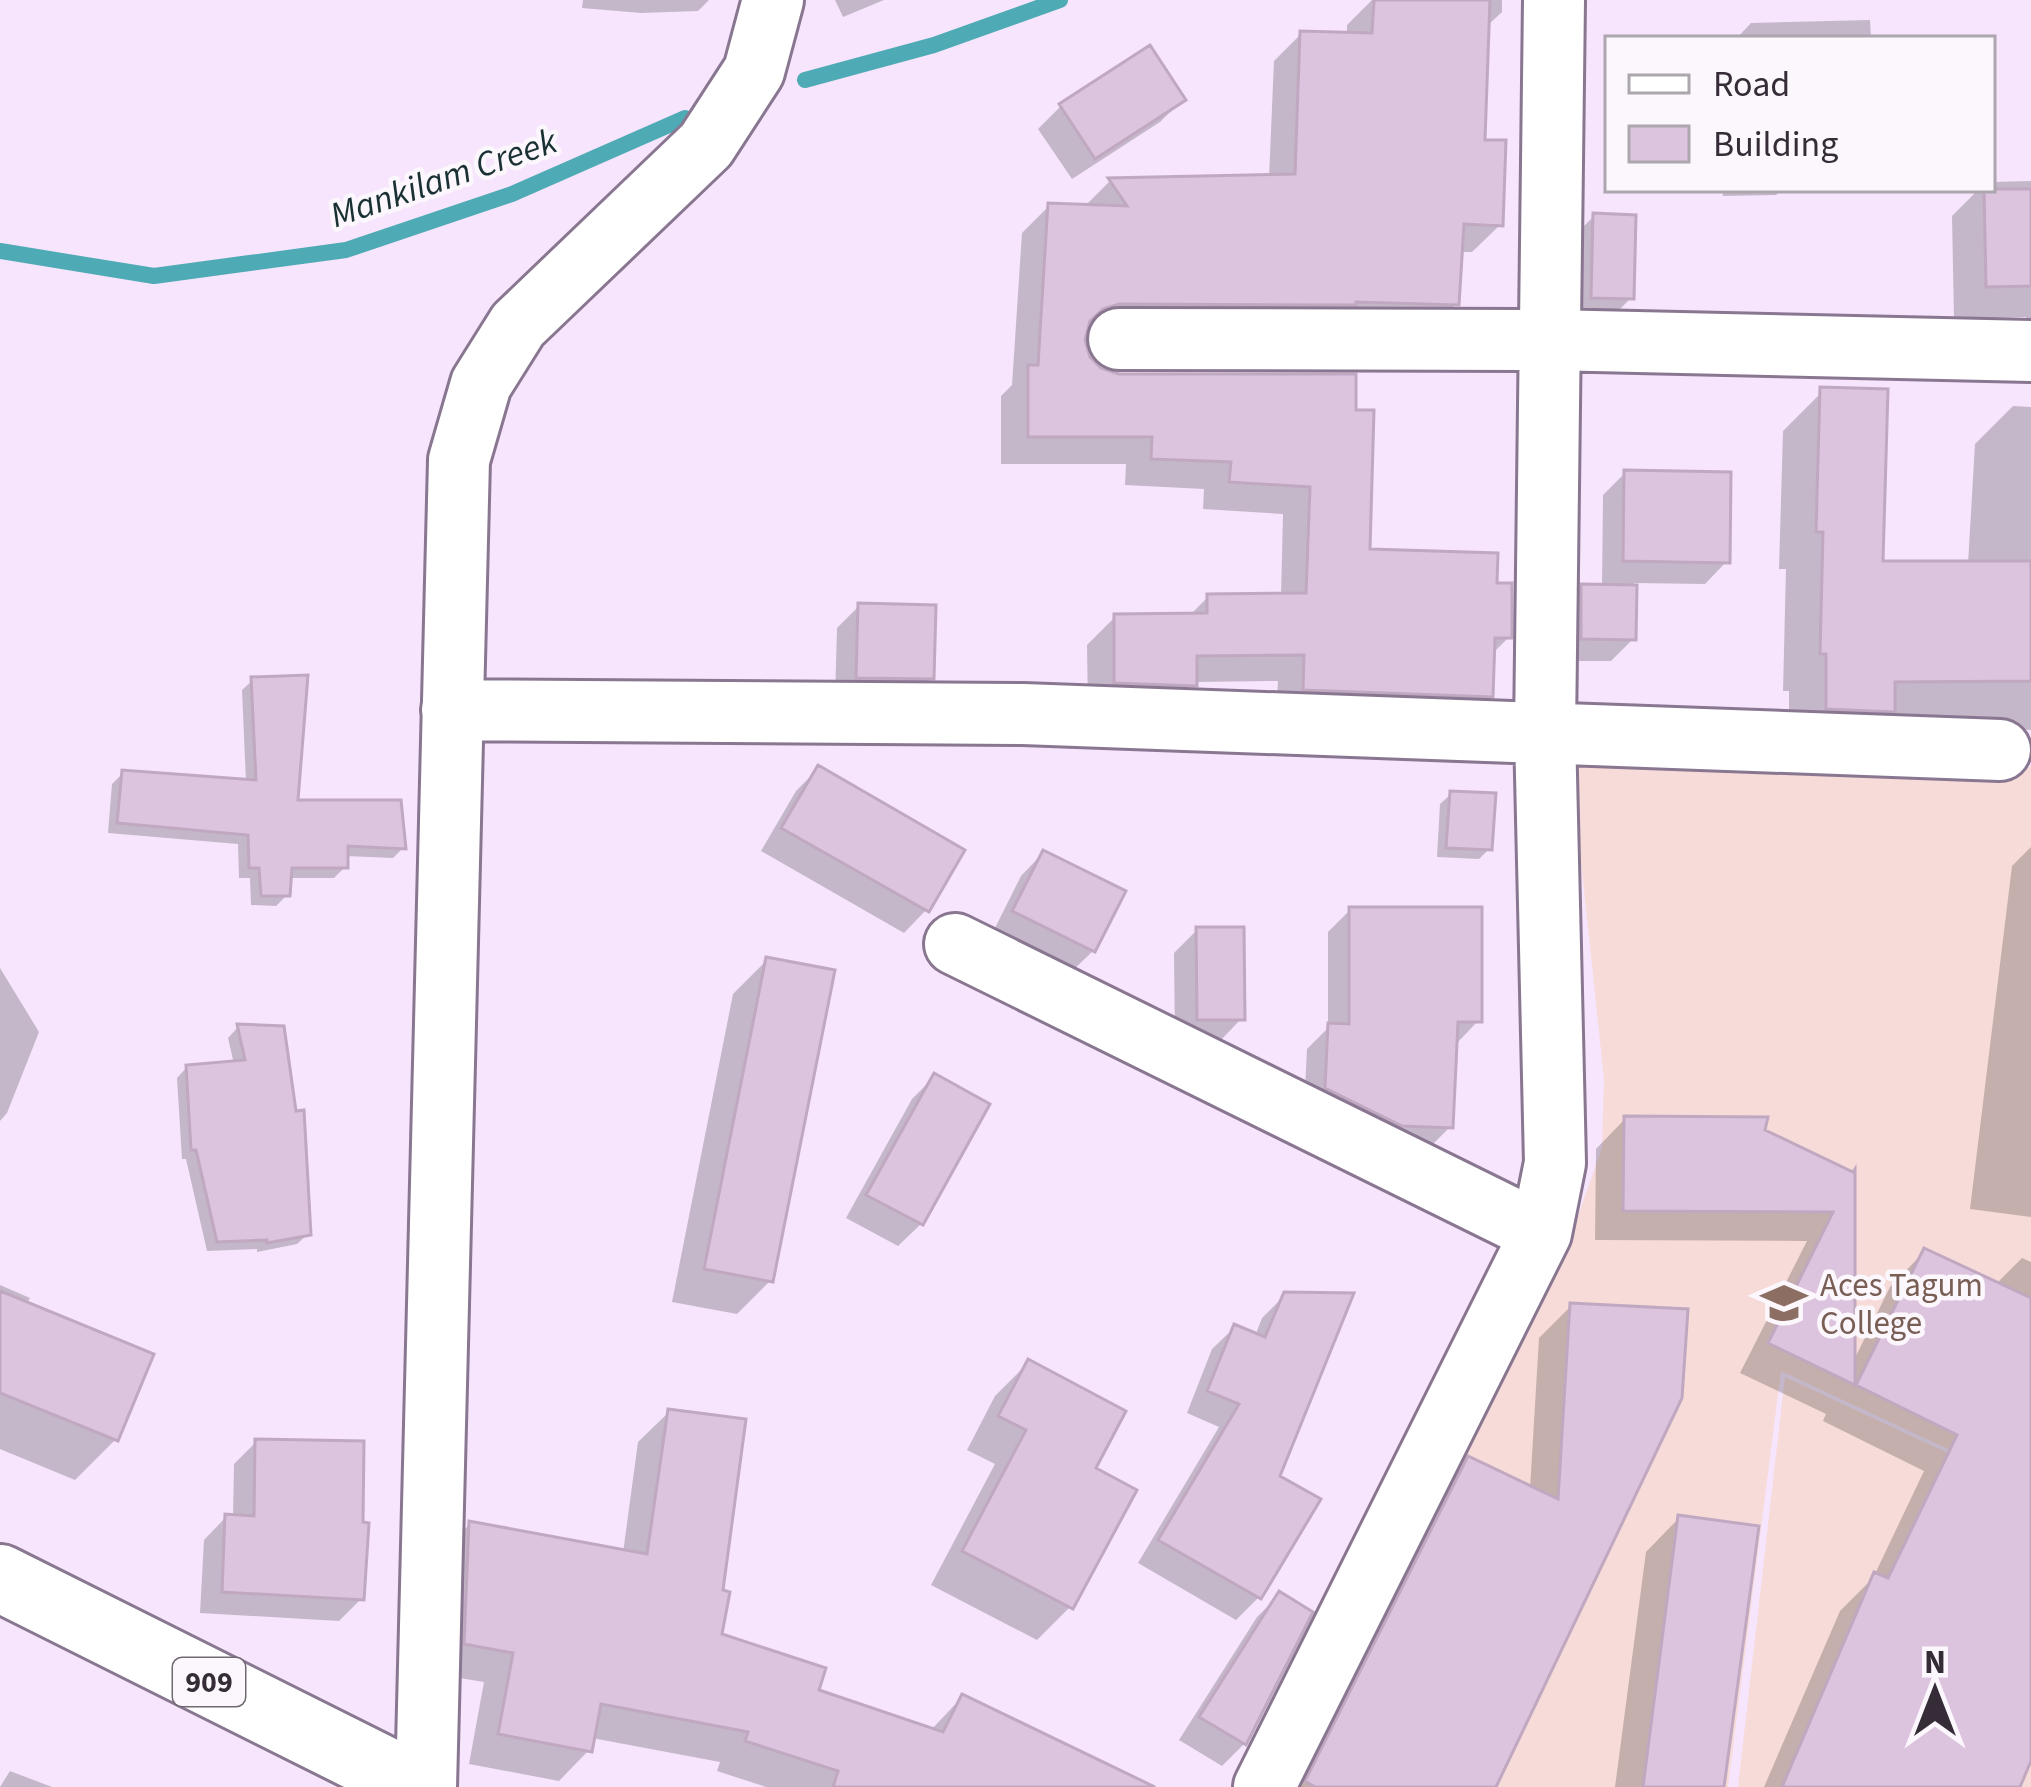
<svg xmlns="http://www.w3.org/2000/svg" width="2031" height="1787" font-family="'Source Sans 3',sans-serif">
<rect width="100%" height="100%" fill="#f6e5fc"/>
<!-- education -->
<path fill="#f6dbd8" d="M1569,748L2031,767V1488L1781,1371L1728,1787H1293L1338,1685L1352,1679L1460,1453L1571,1236L1602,1148L1604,1079Z
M1785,1377L2031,1492V1787H1738Z"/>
<!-- shadow -->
<path fill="#0003" d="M583,0H709L698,11L641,13L582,8Z
M835,0H884L843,17Z
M1372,0H1502V12L1486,27L1482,143L1500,225L1472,252H1460L1456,304L1428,332L1089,331L1083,333L1087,359L1101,372L1117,376L1353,377L1367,552L1494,586L1509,637L1492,654L1490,696L1463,723L1276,716L1278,681L1194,682L1166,712L1088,709L1087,645L1115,617L1189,616L1208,597L1281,596L1283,514L1203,509L1204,489L1125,485L1126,464H1001V396L1012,385L1022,233L1049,206L1084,207L1110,181L1269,178L1274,61L1301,34L1347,35V25Z
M1870,20L1871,39H1736L1751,23Z
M1149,49L1183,99L1160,122L1072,179L1038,129L1060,107Z
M2031,181V356H2027L2026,317L1954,319L1952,216L1979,189H1992V182Z
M1722,189H1782L1776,195L1723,196Z
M1594,216L1631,298L1609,320L1570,319L1572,238Z
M1821,393L1880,564H1968L1975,444L2013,406L2031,407V730L1961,726V718L1883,719L1789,746V691H1783L1786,569H1779L1783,431Z
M1625,473L1727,561L1705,584L1634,583L1633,639L1611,661H1559L1560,610L1583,587H1602L1603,495Z
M859,606L931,678L908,700H835L837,628Z
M253,680L295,803L403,848L393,858L345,856V867L334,878H288L287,895L276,906L251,905L250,878H239L238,844L108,833L112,784L123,773L246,782L242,690Z
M818,769L926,910L904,933L761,851L796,791Z
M1451,794L1490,848L1479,859L1437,857L1440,804Z
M2031,847V1217L1970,1209L2012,866Z
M1043,853L1093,951L1070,973L992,934L1021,876Z
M1350,910L1479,1020L1457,1043L1450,1127L1428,1149L1304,1111L1307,1049L1328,1028V932Z
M1197,930L1242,1018L1220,1041H1175L1174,953Z
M767,960L770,1281L737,1314L672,1302L733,994Z
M0,968L39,1032L7,1113L0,1121Z
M238,1027L308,1234L297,1244L257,1252V1249L207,1251L186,1159H182L177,1078L187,1067L234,1064L228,1038Z
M934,1077L921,1224L898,1246L846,1218L912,1099Z
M1625,1119L1761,1131L1852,1175V1364L1890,1287L1925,1251L1995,1285L2022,1258L2031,1262V1754L2017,1787H1764L1840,1611L1873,1578L1924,1471L1823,1421L1826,1414L1740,1373L1807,1241L1595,1240L1596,1149Z
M0,1285L30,1298L26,1305L115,1440L75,1480L0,1449Z
M1285,1295L1276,1477L1259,1597L1236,1620L1138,1563L1219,1427L1187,1413L1212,1349L1235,1327L1255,1336L1262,1318Z
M1571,1306L1684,1311L1493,1787H1289L1437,1492L1469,1460L1530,1489L1539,1338Z
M1028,1363L1092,1469L1070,1607L1037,1640L931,1585L995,1464L967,1450L995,1396Z
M669,1412L719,1593V1636L815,1691L930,1731L962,1697L1073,1787H766L717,1771L720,1762L592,1738L589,1750L559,1781L469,1764L484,1682L435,1674L440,1554L470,1524L623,1553L638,1442Z
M256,1442L361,1599L339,1621L200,1613L204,1540L226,1517L233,1518L234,1464Z
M1679,1518L1721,1787H1615L1646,1552Z
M1279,1595L1309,1613L1244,1744L1222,1766L1179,1740L1257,1617Z
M10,1771L52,1787H0Z"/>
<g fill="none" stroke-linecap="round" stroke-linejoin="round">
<!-- stream -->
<path stroke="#4eaab4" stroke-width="16" d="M805,80L934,45L1060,0
M0,251L154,276L346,250L512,194L685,118"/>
</g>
<!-- building -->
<path fill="#ddc4de" stroke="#c0a8c1" stroke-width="3" d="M1374,0H1490L1485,140H1506L1503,226L1464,224L1459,305L1356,302V305L1119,304L1103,309L1090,321L1085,340L1090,357L1101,368L1119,374H1356V410H1374L1370,549L1498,553L1497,583H1512V638H1495L1493,697L1303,690L1304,655L1197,656V686L1114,683V614L1207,613V594L1306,593L1310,487L1229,482L1231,462L1151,459L1152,437H1028V365H1038L1048,203L1127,206L1108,178L1295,174L1300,31L1372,33Z
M1150,45L1186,100L1095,159L1059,104Z
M1984,189H2031V286L1986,287Z
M1593,213L1636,215L1634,299L1591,298Z
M1820,387L1888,389L1883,561H2031V681L1895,682V712L1826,709V654H1820L1823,532H1816Z
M1624,470L1731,472L1730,563L1623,561Z
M1581,584L1637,585L1636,640L1581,639Z
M858,603L936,605L934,679L856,678Z
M308,675L298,800H401L406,849L348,846V868H292L290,896H261L259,868H249L248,835L117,823L122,770L256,780L251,677Z
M818,765L965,850L929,912L781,828Z
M1450,791L1496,793L1492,850L1446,848Z
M1043,850L1126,891L1095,952L1012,911Z
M1349,907H1482V1022H1458L1453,1128L1402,1126L1325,1088L1328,1023L1349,1024Z
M1196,927H1244L1245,1020H1197Z
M766,957L835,970L773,1282L704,1269Z
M237,1024L284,1026L296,1111L304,1110L311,1235L267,1243V1240L217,1242L196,1150H191L186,1065L245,1060Z
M934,1073L990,1104L923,1225L866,1195Z
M1624,1116L1768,1117L1765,1130L1853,1172L1855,1169V1385L1768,1343L1833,1212L1623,1211Z
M1924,1248L2031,1298V1761L2020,1787H1782L1874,1572L1888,1578L1957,1435L1856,1385Z
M0,1291L154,1354L118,1441L0,1393Z
M1284,1292L1354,1293L1280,1476L1321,1499L1261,1599L1158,1540L1239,1404L1207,1391L1234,1324L1265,1337Z
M1570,1303L1688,1309L1682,1398L1496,1787H1315L1305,1781L1468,1456L1558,1499Z
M1028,1359L1126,1411L1096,1468L1137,1490L1073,1609L962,1551L1026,1430L998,1416Z
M668,1409L746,1419L723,1590L730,1592L722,1634L826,1668L819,1690L943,1732L962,1694L1155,1787H833L838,1771L745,1741L748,1732L601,1704L592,1752L498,1734L513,1653L464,1644L469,1521L647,1554Z
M255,1439L364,1441L363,1522L369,1523L364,1600L222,1592L225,1514L254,1516Z
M1678,1515L1759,1526L1724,1787H1643Z
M1279,1591L1313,1612L1246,1745L1199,1717Z"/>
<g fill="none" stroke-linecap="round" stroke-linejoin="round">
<!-- minor casing -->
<g stroke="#897690" stroke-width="66">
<path id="minor" d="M1119,339L1549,340L2031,351
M452,710L1023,714L2000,750
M955,944L1541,1233
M426,1787L459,460L481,384L518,325L706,145L754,71L773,0
M1264,1787L1541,1233L1555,1163L1545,732L1554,0"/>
</g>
<!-- trunk casing -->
<g stroke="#897690" stroke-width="72">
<path id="trunk" d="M0,1578L418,1787"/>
</g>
<!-- minor -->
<use href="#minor" stroke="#fff" stroke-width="60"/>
<!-- trunk -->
<use href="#trunk" stroke="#fff" stroke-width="66"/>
</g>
<!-- icons -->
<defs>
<g id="university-bare" transform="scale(3.6)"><path d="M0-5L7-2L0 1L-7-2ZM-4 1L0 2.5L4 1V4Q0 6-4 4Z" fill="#8d6e63" stroke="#fcf7fd" stroke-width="2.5" paint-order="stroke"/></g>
</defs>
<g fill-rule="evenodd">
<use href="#university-bare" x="1784" y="1303"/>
</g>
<g text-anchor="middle" stroke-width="9" stroke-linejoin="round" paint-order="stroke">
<!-- shield labels -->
<rect fill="#fcf7fd" stroke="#716972" stroke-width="3" x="173" y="1658" width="72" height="48" rx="9"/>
<g font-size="30" font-weight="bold" fill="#352c37">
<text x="209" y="1692">909</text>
</g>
<!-- education labels -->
<g font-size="33" fill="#785e54" stroke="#fcf7fd" text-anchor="start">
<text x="1820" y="1296">Aces Tagum<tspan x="1820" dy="38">College</tspan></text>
</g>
<!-- water labels -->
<g font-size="36" font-style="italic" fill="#1a3133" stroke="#fcf7fd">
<text transform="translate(443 177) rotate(-19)" y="13">Mankilam Creek</text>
</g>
</g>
<!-- legend -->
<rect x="1605" y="36" width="390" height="156" fill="#fcf7fd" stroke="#aca6ae" stroke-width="3"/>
<rect x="1629" y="75" width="60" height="18" fill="#ffffff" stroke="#aca6ae" stroke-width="3"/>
<text x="1713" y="96" font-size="36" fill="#352c37">Road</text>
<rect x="1629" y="126" width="60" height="36" fill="#ddc4de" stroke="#aca6ae" stroke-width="3"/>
<text x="1713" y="156" font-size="36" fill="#352c37">Building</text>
<!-- north arrow -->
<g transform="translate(1935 1691)" stroke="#fcf7fd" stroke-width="9" paint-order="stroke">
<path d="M0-9L21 45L0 30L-21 45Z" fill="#352c37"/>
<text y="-18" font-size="33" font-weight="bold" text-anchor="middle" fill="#352c37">N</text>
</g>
</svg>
